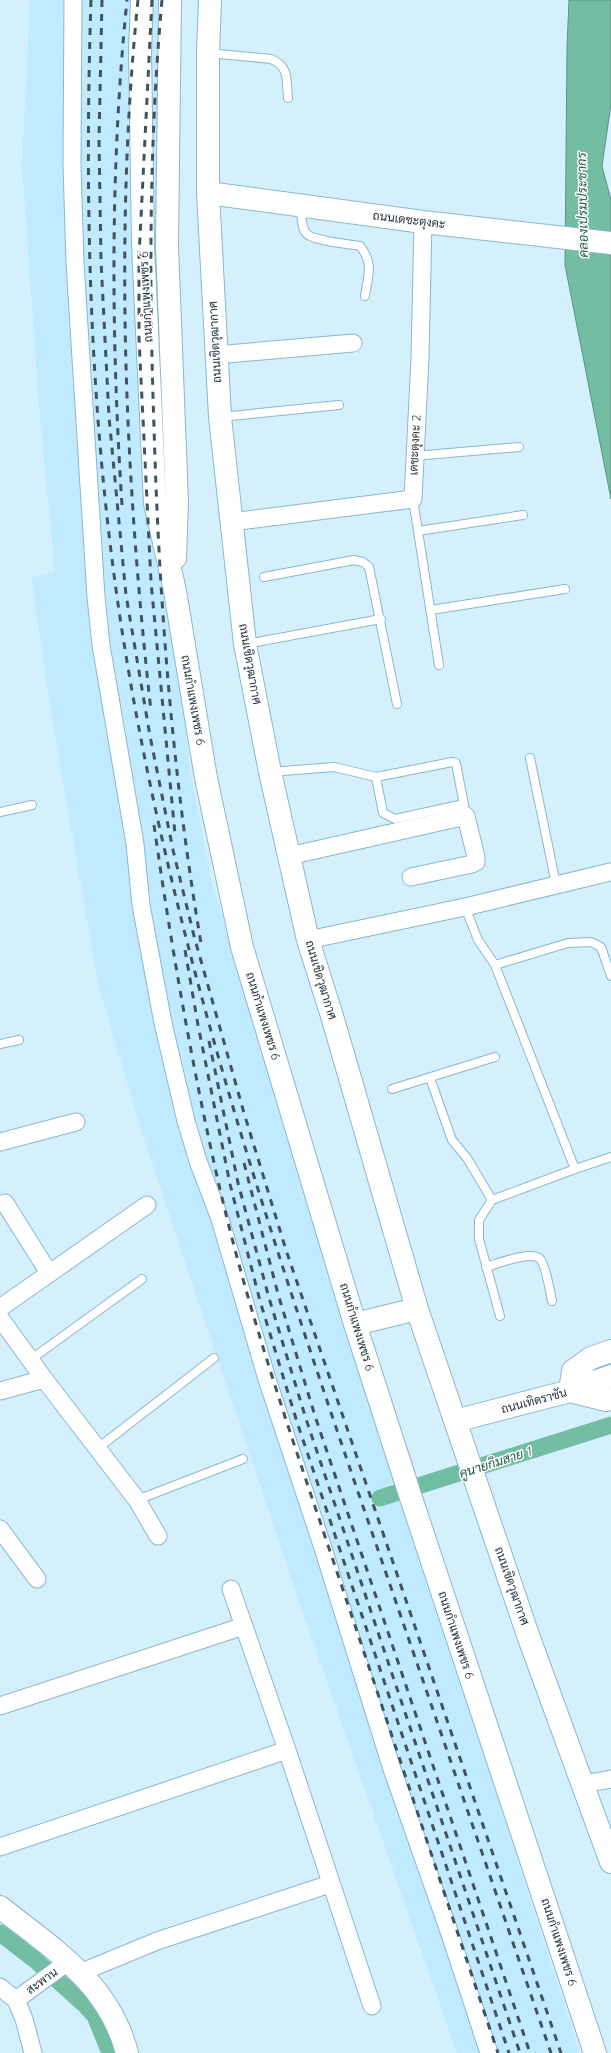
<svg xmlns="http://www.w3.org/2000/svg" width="611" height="2053" font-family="Quicksand,Sarabun,sans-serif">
<rect width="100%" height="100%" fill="#d5f0fd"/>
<!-- built -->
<path fill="#c0eaff" d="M30,0H181L167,466L189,765L212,884L515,1853L580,2053H457L299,1601L143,1136L98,984L52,717L31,578L55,572L40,419L22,167Z"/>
<!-- water -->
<path fill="#73bda3" stroke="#5a9383" d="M569,0H611V104L602,166L611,200V499L565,265L567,48Z"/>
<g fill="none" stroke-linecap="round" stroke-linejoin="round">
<!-- canal -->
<path stroke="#73bda3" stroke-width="17" d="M380,1498L611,1425
M0,1933L35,1960L86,2006L95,2016L110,2053"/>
<!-- lane casing -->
<g stroke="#8bb7cc" stroke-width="10">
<path id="lane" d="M209,53L271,59C290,67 286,80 288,98
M301,207C301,215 301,224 305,232C310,241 349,244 360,246C374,263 368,276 365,296
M221,417L339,405
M414,456L519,447
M413,499L439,665
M418,531L523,515
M264,577L354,560L363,562L369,567L397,704
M431,610L565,589
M246,644L381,619
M530,758L556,884
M270,772L334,767L376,777L452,762L456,763L466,816
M376,777L383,813L395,819L464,804
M0,812L32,805
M465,907L478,940L495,965L575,1169L492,1200
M495,965L568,943L591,942L601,947L611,976
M0,1044L19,1040
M430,1078L452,1140L467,1158L492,1200L479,1220V1239L500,1316
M392,1089L495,1057
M575,1169L611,1157
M486,1267C497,1264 531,1250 540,1259C546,1265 550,1292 552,1301
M30,1360L142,1279
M98,1448L214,1358
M137,1500L243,1459"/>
</g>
<!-- street casing -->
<g stroke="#8bb7cc" stroke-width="19">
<path id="street" d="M73,0L72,165L75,263L96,597L101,645L135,844L141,905L163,1023L186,1121L198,1161L220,1219L267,1379L322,1545L391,1766L451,1937L489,2053
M215,355L353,343
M231,522L413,499L420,358L423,222
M289,856L466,816L476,857V862L472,864L411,877
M308,940L465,907L610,872
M0,1142L76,1122
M5,1203L49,1273
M0,1308L147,1205
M0,1318L44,1379L137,1500L158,1536
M0,1391L44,1379
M0,1529L37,1579
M231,1589L287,1750L372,2006
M0,1706L244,1626
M583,1784L611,1779
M0,1847L287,1750
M82,1972L157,1941L330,1884
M0,1987L16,2000L24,2019L33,2053
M16,2000L69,1961"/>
</g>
<!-- secondary casing -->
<g stroke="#8bb7cc" stroke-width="24">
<path id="secondary" d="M142,0L140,52L143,245L155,503L175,591L206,778L242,947L355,1324L412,1501L595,2053
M170,0L167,246L177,502L175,558
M210,0L208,53V193L220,417L245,644L270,772L308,940L332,1016L417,1309L529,1638L611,1862
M208,193L423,222L611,243
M355,1324L417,1309
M611,1351L591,1358L573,1371L570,1391L606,1400L611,1399
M455,1421L570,1391L611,1376
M0,1907C53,1949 109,1983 127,2053"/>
</g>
<!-- lane -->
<use href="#lane" stroke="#fff" stroke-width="8"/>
<!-- street -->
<use href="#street" stroke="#fff" stroke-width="17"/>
<!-- secondary -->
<use href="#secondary" stroke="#fff" stroke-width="22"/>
<!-- rail -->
<path stroke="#41545d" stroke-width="3" stroke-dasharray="7 7" stroke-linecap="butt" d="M91,0C84,212 90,427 123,637C169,929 262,1211 357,1489C422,1677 486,1865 551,2053
M102,0L99,140L101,261L109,417L126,595L150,736L173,850L194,936L244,1113L286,1250L561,2053
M138,0C114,234 125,478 151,711
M152,0L139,257V338L151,582L175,834
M162,0C149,142 149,285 154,427C159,600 172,773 201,943
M122,505C111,337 110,167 127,0
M154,825C171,945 192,1066 219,1185C249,1316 294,1444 337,1572C391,1732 444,1893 498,2053
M185,950L198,1025L230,1184L260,1301L297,1422L509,2053
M209,1041L238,1183L269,1298L306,1419L520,2053
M244,1163L278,1294L315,1416L530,2053"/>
</g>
<g text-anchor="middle" stroke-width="3" stroke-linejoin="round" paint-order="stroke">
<!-- street labels -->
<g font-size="12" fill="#1e3038" stroke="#fff">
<text transform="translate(409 220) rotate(7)" y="4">ถนนเดชะตุงคะ</text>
<text transform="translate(146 297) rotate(-93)" y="4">ถนนกำแพงเพชร 6</text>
<text transform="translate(215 342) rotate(-93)" y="4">ถนนเชิดวุฒากาศ</text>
<text transform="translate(415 445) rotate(-87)" y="4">เดชะตุงคะ 2</text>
<text transform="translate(250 664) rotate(80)" y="4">ถนนเชิดวุฒากาศ</text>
<text transform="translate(193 700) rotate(80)" y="4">ถนนกำแพงเพชร 6</text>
<text transform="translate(321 980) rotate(73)" y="4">ถนนเชิดวุฒากาศ</text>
<text transform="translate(263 1016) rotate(73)" y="4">ถนนกำแพงเพชร 6</text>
<text transform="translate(357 1327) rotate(73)" y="4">ถนนกำแพงเพชร 6</text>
<text transform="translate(534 1401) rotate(-15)" y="4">ถนนเทิดราชัน</text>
<text transform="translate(512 1586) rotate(71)" y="4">ถนนเชิดวุฒากาศ</text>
<text transform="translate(456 1635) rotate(72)" y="4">ถนนกำแพงเพชร 6</text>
<text transform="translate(559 1942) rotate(72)" y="4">ถนนกำแพงเพชร 6</text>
<text transform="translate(42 1981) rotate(-36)" y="4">สะพาน</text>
</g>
<!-- water labels -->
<g font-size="13" font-style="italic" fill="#215b49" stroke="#fff">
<text transform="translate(582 205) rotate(-91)" y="5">คลองเปรมประชากร</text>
<text transform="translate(495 1462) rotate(-18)" y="5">คูนายกิมสาย 1</text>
</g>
</g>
</svg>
